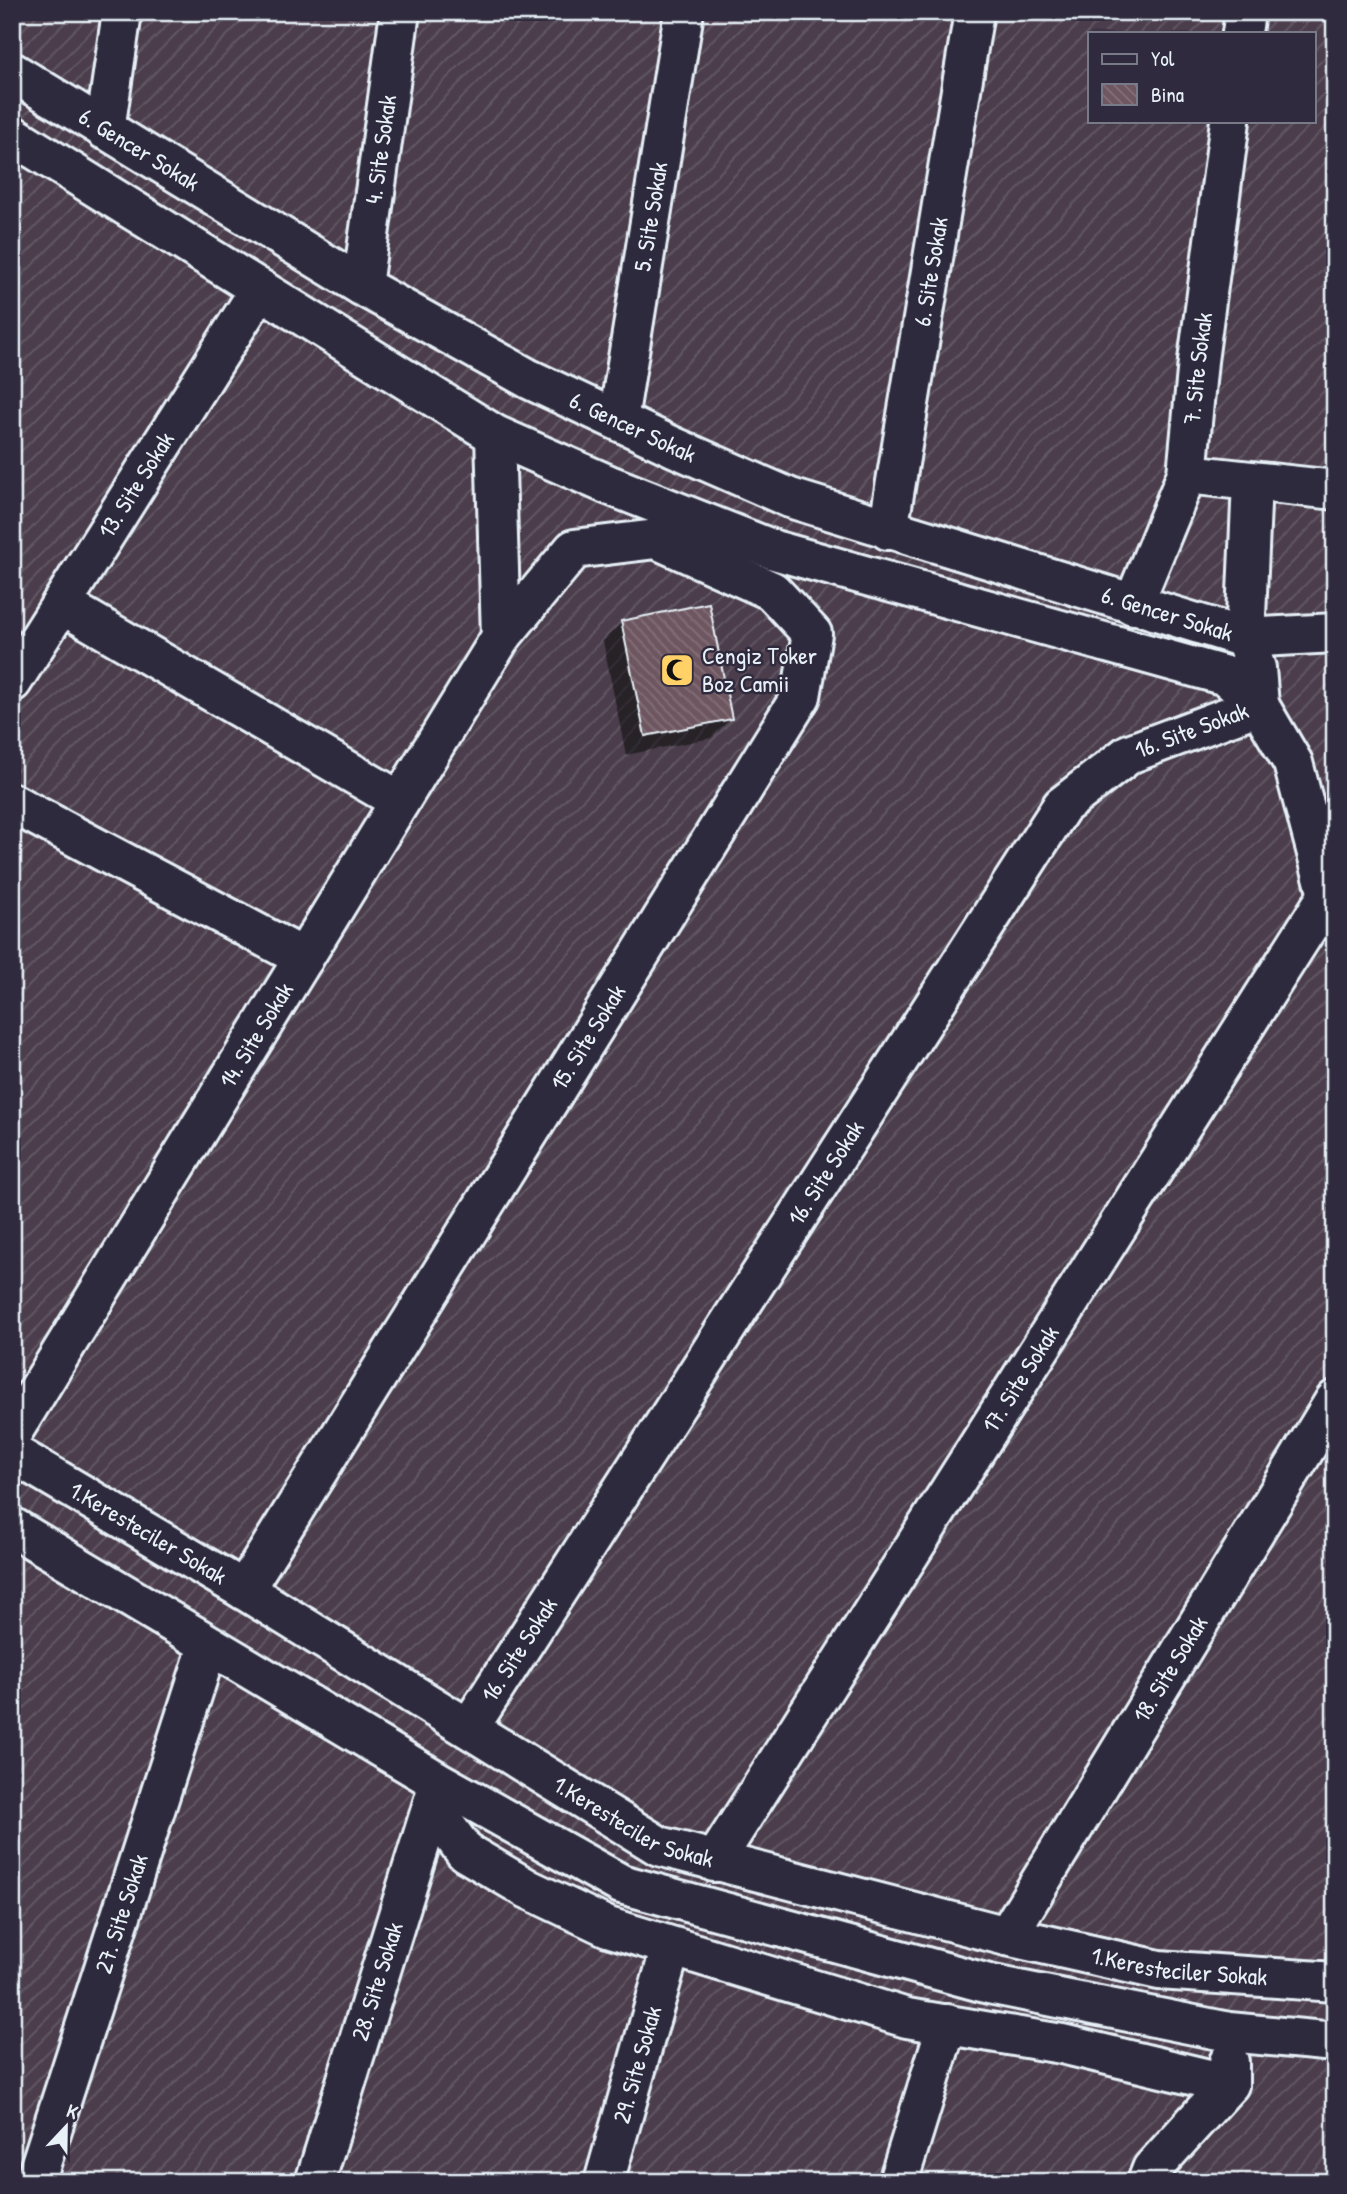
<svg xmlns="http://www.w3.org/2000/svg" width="1347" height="2194" font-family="'Patrick Hand',sans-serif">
<defs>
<pattern id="industrial-furrows" width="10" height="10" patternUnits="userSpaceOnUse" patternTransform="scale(1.75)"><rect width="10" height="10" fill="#4b3e4c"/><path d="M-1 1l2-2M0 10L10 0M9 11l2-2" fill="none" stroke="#655a67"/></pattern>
<pattern id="building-back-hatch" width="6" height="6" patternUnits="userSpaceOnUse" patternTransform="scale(1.75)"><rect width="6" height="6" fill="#6e5760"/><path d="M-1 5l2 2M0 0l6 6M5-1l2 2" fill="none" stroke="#837078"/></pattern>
</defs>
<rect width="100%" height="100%" fill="#3c3344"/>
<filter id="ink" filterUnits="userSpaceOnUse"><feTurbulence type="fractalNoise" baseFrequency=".0143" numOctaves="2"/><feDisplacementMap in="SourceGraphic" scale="14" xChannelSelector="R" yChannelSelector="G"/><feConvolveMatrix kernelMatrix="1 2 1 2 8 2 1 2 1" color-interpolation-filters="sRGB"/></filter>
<g filter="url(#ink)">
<!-- industrial -->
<path fill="url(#industrial-furrows)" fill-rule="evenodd" d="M12,12H1335V2182H12ZM1090,33H1314V121H1090Z"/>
<!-- shadow -->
<path fill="#0007" d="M622,622L730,719L711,738L626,755L603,641Z"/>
<!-- building -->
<path fill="url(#building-back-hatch)" stroke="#e8f1f8" stroke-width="2" d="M709,603L732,719L645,736L621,621Z"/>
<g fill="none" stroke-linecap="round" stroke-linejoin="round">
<!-- street casing -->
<g stroke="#e8f1f8" stroke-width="44">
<g id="street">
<path d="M1242,33L1245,12"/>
<path id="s1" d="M12,72L362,286L529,379L674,447L790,498L1245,638L1256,668L1259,705"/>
<path d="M105,130L122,12"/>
<path d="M12,135L495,435L609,485L774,550L1226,676L1259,705L1293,763L1335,921"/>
<path id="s2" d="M362,286L400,12"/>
<path id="s3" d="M618,420L684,12"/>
<path d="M495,435L501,637"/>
<path d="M1187,474L1335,490"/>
<path d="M1252,482L1245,638L1335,633"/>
<path id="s4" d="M888,530L974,12"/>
<path d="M61,604L400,801"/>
<path id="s5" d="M1133,605L1187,474L1198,361L1230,121"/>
<path id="s6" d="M12,682L260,289"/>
<path d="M12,803L304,958"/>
<path id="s7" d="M12,1433L501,637L574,549L656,539"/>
<path id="s8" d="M12,1453L244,1590L659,1846L1007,1936L1159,1970L1335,1982"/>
<path d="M12,1527L439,1782L621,1884L989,1984L1229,2032L1335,2042"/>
<path id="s9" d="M244,1590L801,696L812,634L772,591L656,539"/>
<path id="s10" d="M469,1728L1062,806L1129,754L1259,705"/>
<path d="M432,1807L465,1852L528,1889L608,1927L907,2018L1062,2044L1229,2084"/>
<path id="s11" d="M714,1862L1328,895"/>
<path id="s12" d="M1007,1936L1335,1400"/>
<path id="s13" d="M35,2182L208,1646"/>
<path id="s14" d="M315,2182L437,1790"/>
<path id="s15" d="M604,2182L671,1947"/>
<path d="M898,2182L947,2024"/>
<path d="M1147,2182L1152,2169L1229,2084V2062"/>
</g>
</g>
<!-- street -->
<use href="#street" stroke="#2f2a3d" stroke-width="38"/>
</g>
</g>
<!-- icons -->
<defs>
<g id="mosque-square" transform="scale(1.75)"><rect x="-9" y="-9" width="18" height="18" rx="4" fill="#ffd166" stroke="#2f2a3d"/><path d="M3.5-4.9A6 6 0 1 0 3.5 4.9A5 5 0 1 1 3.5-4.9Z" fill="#111"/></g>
</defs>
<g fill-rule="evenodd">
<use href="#mosque-square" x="677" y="670"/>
</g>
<g text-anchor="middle" stroke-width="5" stroke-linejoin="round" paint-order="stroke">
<!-- street labels -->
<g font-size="24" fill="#e8f1f8" stroke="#2f2a3d">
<text dy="8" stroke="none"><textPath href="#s2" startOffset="138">4. Site Sokak</textPath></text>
<text dy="8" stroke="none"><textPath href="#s1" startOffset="149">6. Gencer Sokak</textPath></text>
<text dy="8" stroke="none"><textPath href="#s3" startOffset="206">5. Site Sokak</textPath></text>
<text dy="8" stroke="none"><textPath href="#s4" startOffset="262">6. Site Sokak</textPath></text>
<text dy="8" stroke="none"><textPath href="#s5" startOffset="248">7. Site Sokak</textPath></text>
<text dy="8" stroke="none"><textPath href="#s1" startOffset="716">6. Gencer Sokak</textPath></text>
<text dy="8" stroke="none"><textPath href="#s6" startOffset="233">13. Site Sokak</textPath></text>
<text dy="8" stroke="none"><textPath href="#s1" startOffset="1283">6. Gencer Sokak</textPath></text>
<text dy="8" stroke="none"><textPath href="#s10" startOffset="1248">16. Site Sokak</textPath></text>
<text dy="8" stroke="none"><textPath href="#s7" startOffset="467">14. Site Sokak</textPath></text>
<text dy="8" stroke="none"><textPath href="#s9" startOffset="651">15. Site Sokak</textPath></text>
<text dy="8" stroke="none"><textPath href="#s10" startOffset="660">16. Site Sokak</textPath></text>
<text dy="8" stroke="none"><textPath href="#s11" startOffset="572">17. Site Sokak</textPath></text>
<text dy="8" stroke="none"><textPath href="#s8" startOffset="158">1.Keresteciler Sokak</textPath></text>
<text dy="8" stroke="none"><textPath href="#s10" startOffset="93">16. Site Sokak</textPath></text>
<text dy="8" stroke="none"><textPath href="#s12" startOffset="313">18. Site Sokak</textPath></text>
<text dy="8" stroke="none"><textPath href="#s8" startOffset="724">1.Keresteciler Sokak</textPath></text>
<text dy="8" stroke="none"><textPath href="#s13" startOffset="282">27. Site Sokak</textPath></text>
<text dy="8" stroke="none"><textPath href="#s8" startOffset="1292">1.Keresteciler Sokak</textPath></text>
<text dy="8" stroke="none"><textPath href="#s14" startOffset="210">28. Site Sokak</textPath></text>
<text dy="8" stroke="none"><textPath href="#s15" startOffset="122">29. Site Sokak</textPath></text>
</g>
<!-- poi labels -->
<g font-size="24" fill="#e8f1f8" stroke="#2f2a3d" text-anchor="start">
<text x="702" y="664">Cengiz Toker<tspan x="702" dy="28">Boz Camii</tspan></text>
</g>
</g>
<!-- margin -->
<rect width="1347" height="2194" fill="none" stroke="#2f2a3d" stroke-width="42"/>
<rect x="21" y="21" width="1305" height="2152" fill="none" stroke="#e8f1f8" stroke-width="2.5" filter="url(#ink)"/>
<!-- legend -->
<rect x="1088" y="32" width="228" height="91" fill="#2f2a3d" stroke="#797a88" stroke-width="2"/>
<rect x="1102" y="54" width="35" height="10" fill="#2f2a3d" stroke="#797a88" stroke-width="2"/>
<text x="1151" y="66" font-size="21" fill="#e8f1f8">Yol</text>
<rect x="1102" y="84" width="35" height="21" fill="url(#building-back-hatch)" stroke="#797a88" stroke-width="2"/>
<text x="1151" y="102" font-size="21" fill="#e8f1f8">Bina</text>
<!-- north arrow -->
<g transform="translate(66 2127) rotate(22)" stroke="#2f2a3d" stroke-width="5" paint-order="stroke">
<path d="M0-5L12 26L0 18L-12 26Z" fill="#e8f1f8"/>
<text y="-10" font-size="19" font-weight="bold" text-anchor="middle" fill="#e8f1f8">K</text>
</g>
</svg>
